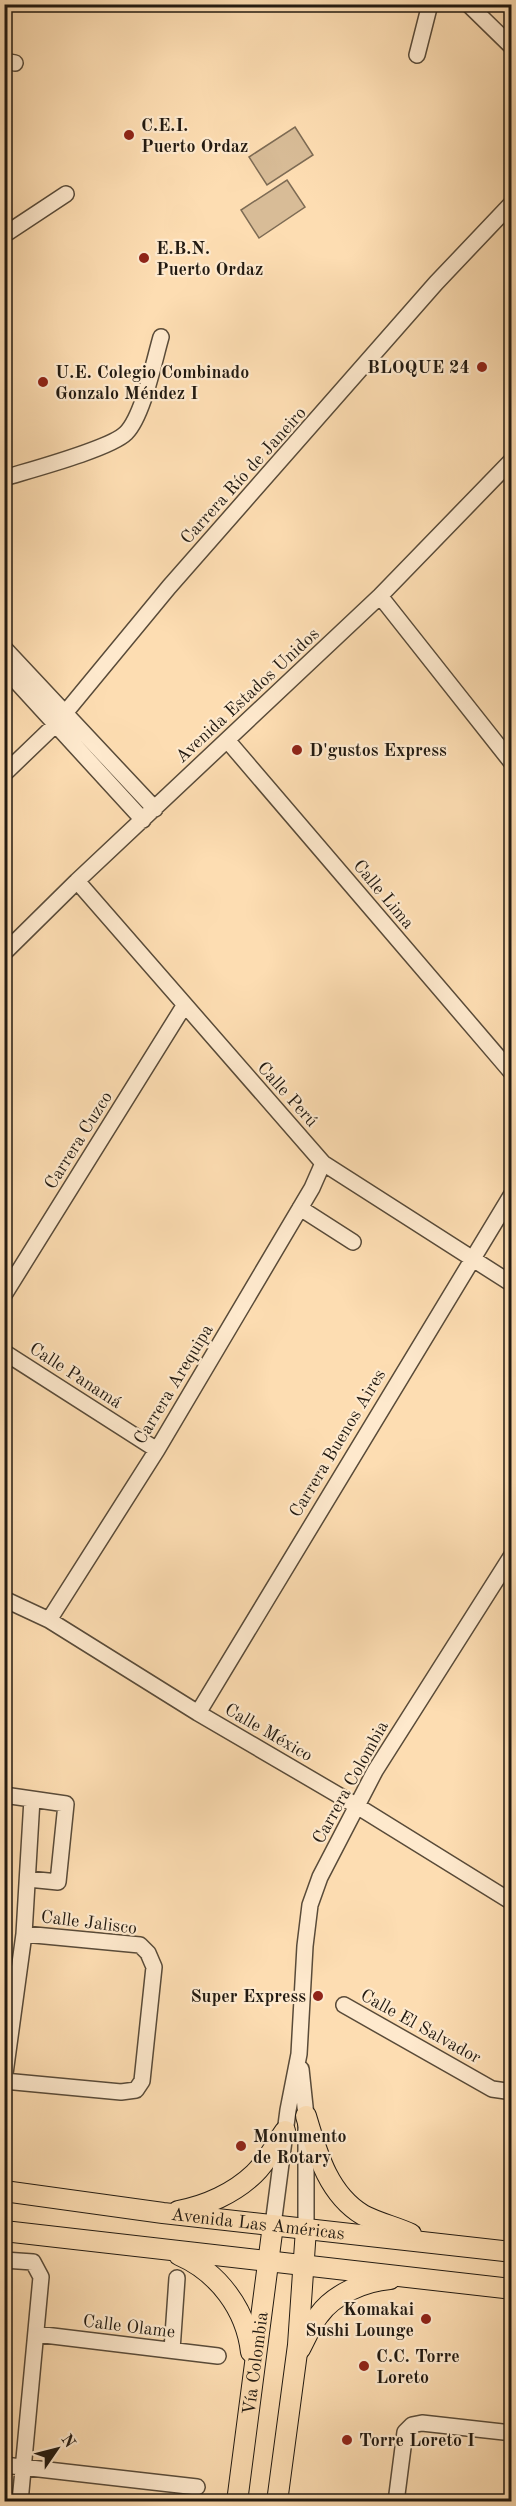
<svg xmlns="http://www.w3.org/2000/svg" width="516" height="2506" font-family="'Old Standard TT',serif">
<rect width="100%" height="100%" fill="#fdddb2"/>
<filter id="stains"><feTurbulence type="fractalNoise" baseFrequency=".00333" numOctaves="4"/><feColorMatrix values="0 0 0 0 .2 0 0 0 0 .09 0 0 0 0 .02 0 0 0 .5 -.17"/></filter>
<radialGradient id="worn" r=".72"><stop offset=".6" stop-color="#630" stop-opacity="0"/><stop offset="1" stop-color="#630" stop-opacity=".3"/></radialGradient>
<!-- green -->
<path fill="#d8bc97" stroke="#7d6b54" stroke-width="1.5" d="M295,127L313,155L267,185L249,157Z
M287,180L305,207L259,238L241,210Z"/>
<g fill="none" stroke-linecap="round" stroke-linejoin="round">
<!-- minor casing -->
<g stroke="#594b39" stroke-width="18">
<path id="minor" d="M468,4L512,47
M417,55L430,4
M4,61L15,63
M4,235L66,194
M4,478C30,470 110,449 126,433C143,416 154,361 161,337
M380,596L512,763
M4,648L155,809
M4,668L143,820
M227,740L512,1073
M4,774L56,724L169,587L436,283L512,203
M77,881L323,1163L512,1284
M4,953L77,881L380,596L512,460
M300,1208L353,1242
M4,1295L184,1006
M4,1352L157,1450
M4,1599L49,1620L198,1713L357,1806L512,1902
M49,1620L157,1450L312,1188L323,1163
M198,1713L512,1194
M4,1795L66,1804L58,1882L28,1879
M344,2005L492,2089L506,2091L512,2088
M301,2069L306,2116V2229
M4,2081L121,2092L136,2090L142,2081L154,1967L148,1953L140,1945L24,1934
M4,2081L24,1934L32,1799
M273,2225L288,2110L299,2054L305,1946L310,1905L320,1877L375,1771L512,1555
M4,2260L33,2262L41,2277L20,2502
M36,2334L218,2356
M172,2350L177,2278
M4,2465L197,2487
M396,2502L405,2432L412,2425L422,2423L512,2433"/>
</g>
<!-- major casing -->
<g stroke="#221a11" stroke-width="22">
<g id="major">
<path d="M306,2116C317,2153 328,2194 363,2215C378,2223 396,2227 411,2234"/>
<path id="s1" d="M4,2191L163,2213L512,2252"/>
<path d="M178,2211C206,2206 234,2193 254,2174C267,2162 275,2145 285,2131"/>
<path d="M4,2231L512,2289"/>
<path d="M179,2255C218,2272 246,2309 251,2352"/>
<path d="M300,2349C306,2338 311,2325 319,2315C334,2294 365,2281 390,2279"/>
<path id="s2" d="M237,2502L273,2225"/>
<path d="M277,2502L298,2345L306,2229"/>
</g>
</g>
<!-- minor -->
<use href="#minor" stroke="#fee9cd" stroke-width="15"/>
<!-- major -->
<use href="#major" stroke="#fdddb2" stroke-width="20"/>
</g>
<!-- markers -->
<g fill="#8f2418" stroke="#fee9cd" stroke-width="2">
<circle cx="129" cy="135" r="6"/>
<circle cx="144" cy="258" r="6"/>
<circle cx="482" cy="367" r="6"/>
<circle cx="43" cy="382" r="6"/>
<circle cx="297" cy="750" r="6"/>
<circle cx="318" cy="1996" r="6"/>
<circle cx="241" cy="2146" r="6"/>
<circle cx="426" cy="2319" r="6"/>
<circle cx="364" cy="2366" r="6"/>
<circle cx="347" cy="2440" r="6"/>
</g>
<g text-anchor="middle" stroke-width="4.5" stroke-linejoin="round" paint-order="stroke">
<!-- poi labels -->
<g font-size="18" font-weight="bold" fill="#221a11" stroke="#fee9cd" text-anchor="start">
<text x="141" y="131">C.E.I.<tspan x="141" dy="21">Puerto Ordaz</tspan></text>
<text x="156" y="254">E.B.N.<tspan x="156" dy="21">Puerto Ordaz</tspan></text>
<text x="470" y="373" text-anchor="end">BLOQUE 24</text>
<text x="55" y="378">U.E. Colegio Combinado<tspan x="55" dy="21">Gonzalo Méndez I</tspan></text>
<text x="309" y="756">D'gustos Express</text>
<text x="306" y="2002" text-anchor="end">Super Express</text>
<text x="253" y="2142">Monumento<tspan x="253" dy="21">de Rotary</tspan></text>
<text x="414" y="2315" text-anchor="end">Komakai<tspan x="414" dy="21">Sushi Lounge</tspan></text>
<text x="376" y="2362">C.C. Torre<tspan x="376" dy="21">Loreto</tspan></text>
<text x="359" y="2446">Torre Loreto I</text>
</g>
<!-- street labels -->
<g font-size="18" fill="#221a11" stroke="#fee9cd">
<text transform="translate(243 475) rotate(-48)" y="6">Carrera Río de Janeiro</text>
<text transform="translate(247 695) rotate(-43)" y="6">Avenida Estados Unidos</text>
<text transform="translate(384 894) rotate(50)" y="6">Calle Lima</text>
<text transform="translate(288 1094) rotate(48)" y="6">Calle Perú</text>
<text transform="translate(78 1140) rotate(-58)" y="6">Carrera Cuzco</text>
<text transform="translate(76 1375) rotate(33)" y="6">Calle Panamá</text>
<text transform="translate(173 1384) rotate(-59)" y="6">Carrera Arequipa</text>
<text transform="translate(337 1443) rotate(-59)" y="6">Carrera Buenos Aires</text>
<text transform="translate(269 1732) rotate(30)" y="6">Calle México</text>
<text transform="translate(350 1782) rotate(-61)" y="6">Carrera Colombia</text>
<text transform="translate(89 1922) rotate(7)" y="6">Calle Jalisco</text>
<text transform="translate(421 2026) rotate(29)" y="6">Calle El Salvador</text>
<text dy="6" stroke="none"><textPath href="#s1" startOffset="256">Avenida Las Américas</textPath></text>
<text transform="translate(129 2326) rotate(7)" y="6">Calle Olame</text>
<text dy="6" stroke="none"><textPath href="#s2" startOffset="140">Vía Colombia</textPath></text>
</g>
</g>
<!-- margin -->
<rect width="516" height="2506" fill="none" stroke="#fdddb2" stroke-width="24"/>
<rect x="6" y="6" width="504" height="2494" fill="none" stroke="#221a11" stroke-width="3"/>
<rect x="12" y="12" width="492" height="2482" fill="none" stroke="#221a11" stroke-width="1.5"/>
<!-- north arrow -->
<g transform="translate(57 2449) rotate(55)" stroke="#fee9cd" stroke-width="4.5" paint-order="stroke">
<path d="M0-4.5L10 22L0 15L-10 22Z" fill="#221a11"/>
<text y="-9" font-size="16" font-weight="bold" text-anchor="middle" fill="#221a11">N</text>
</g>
<rect width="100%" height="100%" filter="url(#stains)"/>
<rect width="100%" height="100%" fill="url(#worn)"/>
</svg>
